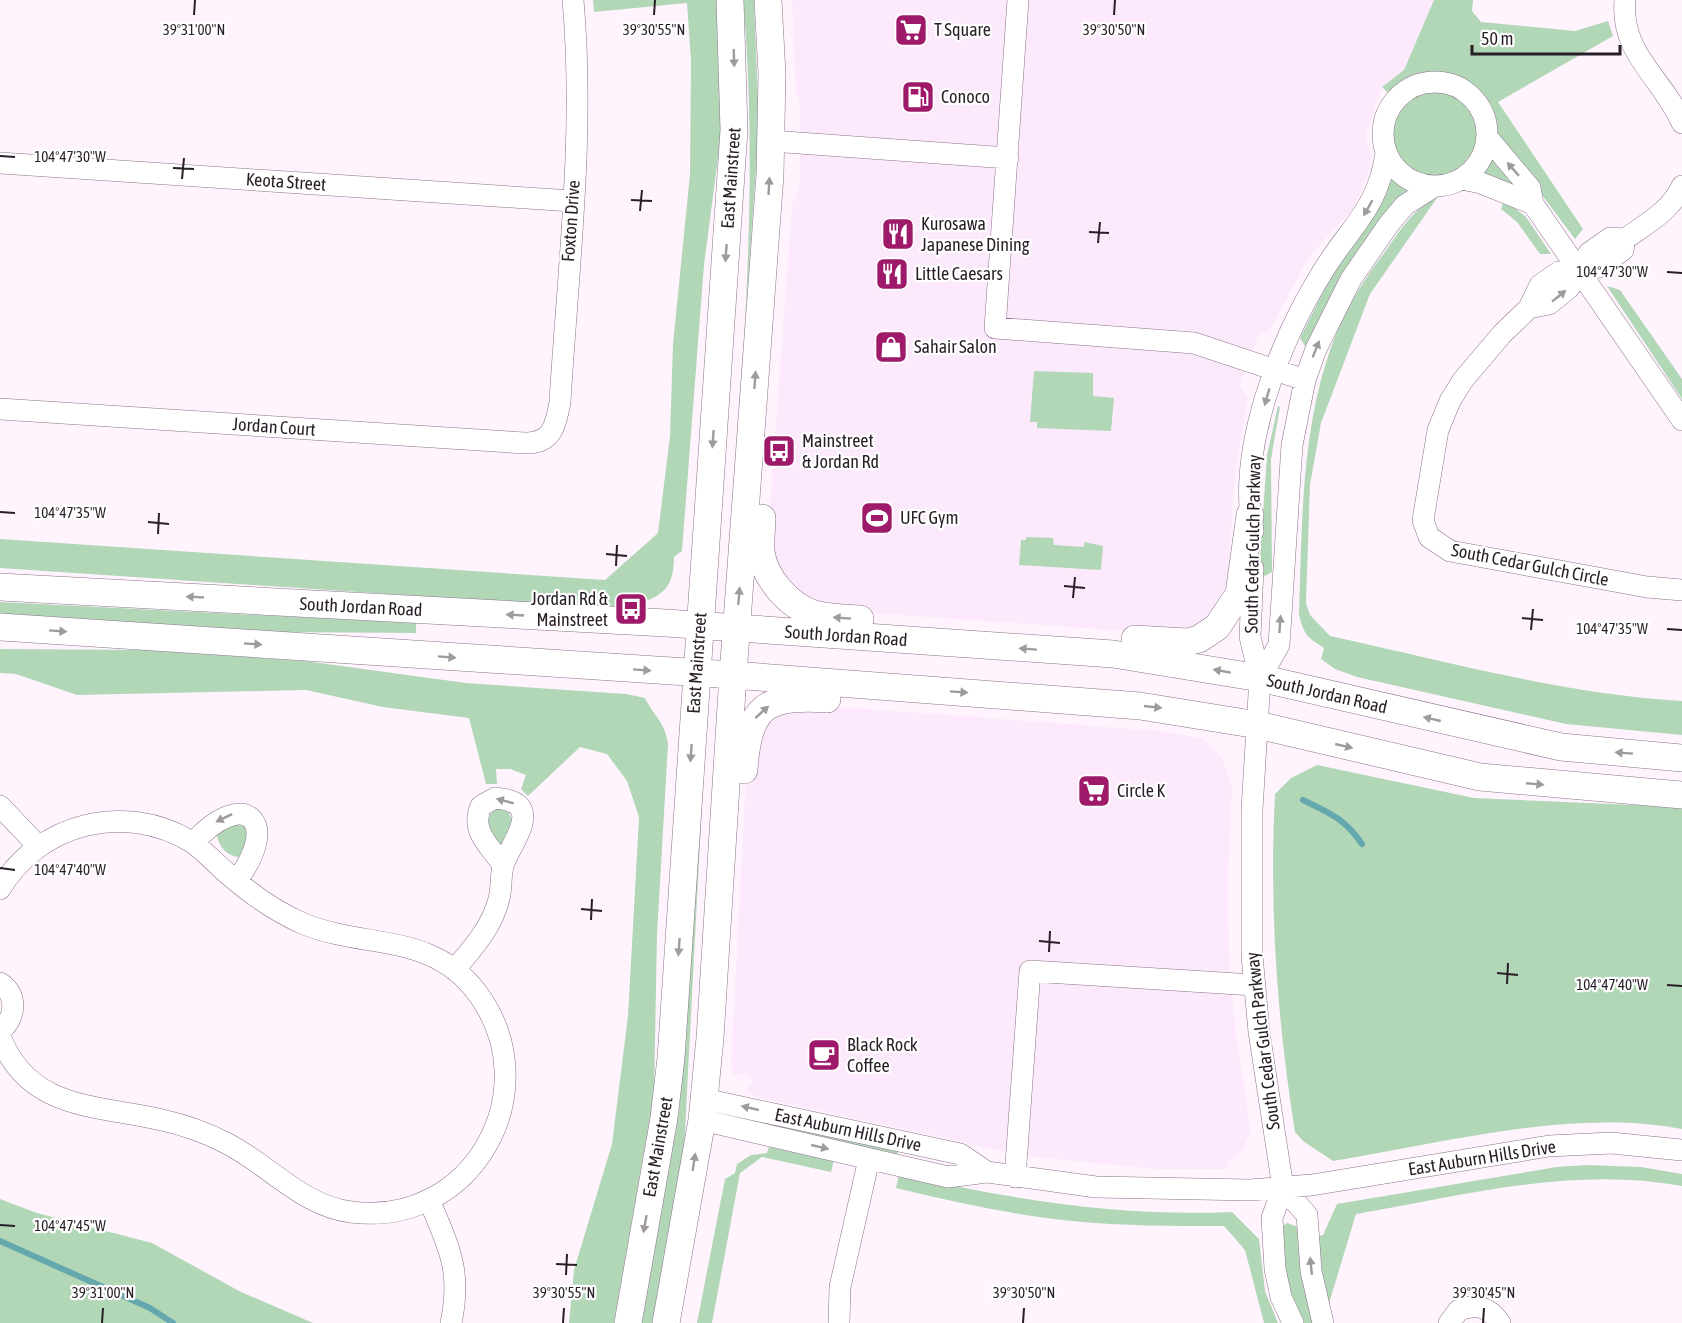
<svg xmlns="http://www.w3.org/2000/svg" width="1682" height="1323" font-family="'Asap Condensed',sans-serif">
<rect width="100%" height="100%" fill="#fff4fe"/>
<!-- built -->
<path fill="#fde9fc" d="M792,0H1434L1404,70L1382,87L1365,136L1372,156L1367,178L1354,208L1308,258L1270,330L1258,336L1240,385L1248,399L1235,472L1228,580L1215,607L1197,626L1168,634L829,610L816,607L780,578L768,536L792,205L800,184V105L796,91Z
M828,706L1159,731L1202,738L1222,758L1232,786L1228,877L1229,954L1236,1035L1251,1131L1244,1148L1228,1163V1169H1156L1026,1156L756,1097L746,1089L752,1081L746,1073L734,1076L731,1064L746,776L765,726L776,719L781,708Z"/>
<!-- green -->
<path fill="#b1d7b7" d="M593,0H717L721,135L704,265L682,551L674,557C674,596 655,597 624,610L0,568V539L605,580L658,533L670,436L673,344L690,174L691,61L687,3L594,12Z
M743,0H754L759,127L727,577C741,386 760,192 743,0Z
M1434,0H1473L1472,11L1481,22L1575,31L1608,21L1613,36L1498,102L1583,229L1575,239L1496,134L1485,103L1471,88L1456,79L1428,75L1412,79L1389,94L1382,87L1404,70Z
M1389 133a46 46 0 1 1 92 0a46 46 0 1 1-92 0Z
M1490,152L1523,189L1481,173Z
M1391,177L1414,188L1309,346H1305L1300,338L1327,284Z
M1437,198L1370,294L1321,423L1310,485L1306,603L1310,615L1330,636C1450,662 1559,693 1682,701V735L1566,724L1357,677L1335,669L1321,659L1324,648C1307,637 1304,635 1299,615C1302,520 1301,416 1339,327C1351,299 1369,273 1387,249C1401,229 1414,208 1437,198Z
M1504,200L1526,217L1551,254H1540L1517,222L1501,209Z
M1607,286L1620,290L1682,379V399Z
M1034,371L1093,373V396L1114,398L1111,431L1037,428V422H1030Z
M1278,406L1280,407L1271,459L1272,572L1265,576L1259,572L1267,455Z
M1026,537L1053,538L1054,545L1084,547V542L1103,546L1101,570L1019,565L1021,540H1026Z
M0,602L416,623V633L272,632L0,615Z
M0,649L147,650L305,661L466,683L626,694L645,698C655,718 665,722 668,744L657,935L654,1094L614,1323H569L574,1270L612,1144L628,1016L639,817L627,781L607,754L580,747L528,796L521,789L526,775L510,769H496L497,784H486L469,718L383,707L306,690L77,695L16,674L0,673Z
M705,747L688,1072L684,1152L652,1323H641L679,1112Z
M1317,765L1474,798L1682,807V1129C1571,1108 1444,1143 1333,1161L1303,1141L1295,1132C1277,1019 1269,908 1275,794L1291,778Z
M498,808L508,812L514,822L503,845C487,838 480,817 498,808Z
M230,823L246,826L249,842L239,857C228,857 218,846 217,835Z
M753,1119L899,1150L898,1153L893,1156L753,1123Z
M769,1147L834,1160L831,1172L762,1157L740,1173L712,1323H697L725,1179L735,1173L737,1164L751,1155L767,1153Z
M1586,1165L1641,1167L1682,1174V1186C1572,1166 1465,1195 1356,1214L1327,1310L1318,1236L1323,1235L1337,1204L1557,1167Z
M899,1174C1009,1199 1119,1217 1232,1212L1259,1239L1265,1291L1278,1323H1264L1245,1250L1224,1226C1173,1226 1123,1226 1072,1221C1013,1215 954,1202 896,1188Z
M0,1199L37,1213L152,1243L241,1292L313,1323H0Z
M1287,1223L1298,1227L1315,1323H1303L1286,1285L1283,1226Z"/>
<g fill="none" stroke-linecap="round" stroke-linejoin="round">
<!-- stream -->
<path stroke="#64a7ad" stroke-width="6" d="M1303,800C1330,813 1345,819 1362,844
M0,1241L150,1308L173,1323"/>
<!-- minor casing -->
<g stroke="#8a7289" stroke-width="22">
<path id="minor" d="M1018,0L995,328L1194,343L1305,380
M1625,0C1620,54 1663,78 1682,123
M1383 134a52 52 0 1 1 104 0a52 52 0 1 1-104 0Z
M1487,137L1530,188L1533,204L1682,420
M771,141L1008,158
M0,163L572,201
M1462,179L1481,183L1533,204
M1625,239L1623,250L1599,267L1559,272L1540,285L1529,308L1502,334L1463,380L1450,401L1438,430L1423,520L1429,537L1450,551L1647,587L1682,590
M1529,308L1549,304L1569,288L1589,253L1610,238L1625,239C1646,224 1671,211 1682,186
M0,409L525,443C552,444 556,425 560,402C568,269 585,133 573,0
M1253,531C1237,449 1280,340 1323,271C1350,227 1378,209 1386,153
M1253,568L1250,637L1260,678L1252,810V955L1259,1032L1283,1188L1272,1218L1275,1269L1281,1297L1293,1323
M1260,678L1279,645L1292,445L1305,380L1316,349L1351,279L1389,224L1405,205L1435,186
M0,806L38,846
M193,843C245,785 282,823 236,881
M0,889C39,823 124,802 190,841C204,850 216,864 229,875C252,895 276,912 304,924C366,949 433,932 478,994C549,1091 472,1228 351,1212C303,1206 270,1166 228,1144C207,1133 185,1125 162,1120C99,1105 28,1111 0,1036
M455,969C473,948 492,927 499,899C502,888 500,873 504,863C513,840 546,802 495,798L481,806C470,831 489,845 503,865
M0,983C18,995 16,1018 0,1031
M704,1099L960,1154L987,1172
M702,1120L948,1177L987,1172L1096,1187L1250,1190L1312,1185L1549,1146L1611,1143L1682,1150
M1015,1177L1030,971L1254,985
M1283,1188L1307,1215L1311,1271L1323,1323
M429,1200C449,1247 462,1271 451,1323
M839,1323L840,1287L869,1159
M1449,1323L1459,1310C1477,1303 1489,1307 1500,1323"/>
</g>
<!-- major casing -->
<g stroke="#8a7289" stroke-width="28">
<path id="major" d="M762,518C762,529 760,541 761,551C764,578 789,606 814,614C828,618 845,618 860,619
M0,587L666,623L1113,654L1260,678L1561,747L1682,758
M0,627L733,675L1140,706L1258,725L1480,777L1682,795
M1135,639L1187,642L1199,639L1217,627L1239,594L1250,515
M744,770C748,708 764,694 827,699
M628,1323L664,1118L671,1058L734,130L730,0
M666,1323L702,1120L710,1038L733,675L770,175L772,74L768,0"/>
</g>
<!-- minor -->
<use href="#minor" stroke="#fff" stroke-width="21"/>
<!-- major -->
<use href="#major" stroke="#fff" stroke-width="27"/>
</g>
<!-- one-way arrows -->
<defs><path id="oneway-solid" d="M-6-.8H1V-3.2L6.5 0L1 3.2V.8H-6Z" transform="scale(1.5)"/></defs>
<g fill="#9e9a9e">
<use href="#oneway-solid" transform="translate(734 58) rotate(88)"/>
<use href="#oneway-solid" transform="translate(1513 169) rotate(-131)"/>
<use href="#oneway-solid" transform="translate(769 186) rotate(-87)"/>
<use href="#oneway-solid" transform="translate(1368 208) rotate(120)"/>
<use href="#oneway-solid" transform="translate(726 253) rotate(94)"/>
<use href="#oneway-solid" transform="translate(1559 296) rotate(-39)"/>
<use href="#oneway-solid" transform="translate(1316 349) rotate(-68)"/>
<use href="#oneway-solid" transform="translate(755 380) rotate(-86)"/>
<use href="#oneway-solid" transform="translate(1267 397) rotate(106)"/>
<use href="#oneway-solid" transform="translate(713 439) rotate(94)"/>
<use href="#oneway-solid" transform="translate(739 596) rotate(-85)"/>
<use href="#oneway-solid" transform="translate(195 597) rotate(-177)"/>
<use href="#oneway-solid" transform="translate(515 615) rotate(-177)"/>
<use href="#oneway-solid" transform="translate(842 618) rotate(-176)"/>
<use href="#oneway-solid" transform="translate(1280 624) rotate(-86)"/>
<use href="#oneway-solid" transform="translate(58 631) rotate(4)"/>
<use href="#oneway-solid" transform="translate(253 644) rotate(4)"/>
<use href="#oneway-solid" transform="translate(1028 649) rotate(-176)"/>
<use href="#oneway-solid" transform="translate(447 657) rotate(4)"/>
<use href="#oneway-solid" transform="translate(642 670) rotate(4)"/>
<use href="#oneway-solid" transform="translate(1222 671) rotate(-170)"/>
<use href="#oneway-solid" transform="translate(959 692) rotate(4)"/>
<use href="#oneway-solid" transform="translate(1153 707) rotate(6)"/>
<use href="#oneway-solid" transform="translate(762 712) rotate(-42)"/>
<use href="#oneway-solid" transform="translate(1432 719) rotate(-167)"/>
<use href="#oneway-solid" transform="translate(1344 746) rotate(13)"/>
<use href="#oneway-solid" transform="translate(691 753) rotate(94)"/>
<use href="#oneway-solid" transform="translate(1624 753) rotate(-176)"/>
<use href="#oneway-solid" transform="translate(1535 784) rotate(5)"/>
<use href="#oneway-solid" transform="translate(505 801) rotate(-165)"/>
<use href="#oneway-solid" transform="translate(224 818) rotate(154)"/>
<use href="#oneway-solid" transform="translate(679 947) rotate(94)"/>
<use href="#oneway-solid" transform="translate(750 1108) rotate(-167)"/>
<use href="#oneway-solid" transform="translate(820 1147) rotate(13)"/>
<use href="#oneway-solid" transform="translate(694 1162) rotate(-81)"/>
<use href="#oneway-solid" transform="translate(645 1224) rotate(100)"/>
<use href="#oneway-solid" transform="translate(1311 1266) rotate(-96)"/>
</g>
<!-- ticks -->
<path fill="none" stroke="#281e27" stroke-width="2" d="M194,15L195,0M654,15L655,0M1114,15L1115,0M0,156L15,157M173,168L194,169M182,179L184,158M631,200L652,201M640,211L642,190M1089,232L1109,233M1098,243L1100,222M1667,272L1682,273M0,512L15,513M148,522L169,524M158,534L159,513M606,554L627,556M616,566L617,545M1064,586L1085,588M1073,598L1075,577M1522,618L1543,620M1667,629L1682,630M1531,630L1533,609M0,868L15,870M581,909L602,911M591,920L592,899M1039,941L1060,943M1049,952L1050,931M1497,973L1518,975M1507,984L1508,963M1667,985L1682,986M0,1225L15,1226M556,1264L577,1265M566,1275L567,1254M102,1323L103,1308M563,1323L564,1308M1023,1323L1024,1308M1483,1323L1484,1308"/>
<!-- icons -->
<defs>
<g id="supermarket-square" transform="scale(1.725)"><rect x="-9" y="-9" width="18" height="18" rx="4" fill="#9e1969" stroke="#fff"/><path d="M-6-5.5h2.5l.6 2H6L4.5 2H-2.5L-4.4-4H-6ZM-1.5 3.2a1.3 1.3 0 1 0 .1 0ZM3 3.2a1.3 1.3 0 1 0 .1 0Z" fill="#fff"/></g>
<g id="fuel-square" transform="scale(1.725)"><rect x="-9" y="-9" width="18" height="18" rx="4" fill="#9e1969" stroke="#fff"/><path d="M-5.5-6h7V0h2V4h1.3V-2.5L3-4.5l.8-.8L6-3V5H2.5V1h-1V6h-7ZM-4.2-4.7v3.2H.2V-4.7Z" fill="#fff"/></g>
<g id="restaurant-square" transform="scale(1.725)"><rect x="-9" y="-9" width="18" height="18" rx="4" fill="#9e1969" stroke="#fff"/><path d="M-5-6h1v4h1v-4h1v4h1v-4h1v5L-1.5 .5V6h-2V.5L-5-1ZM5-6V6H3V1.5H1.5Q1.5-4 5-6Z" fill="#fff"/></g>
<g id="shop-square" transform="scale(1.725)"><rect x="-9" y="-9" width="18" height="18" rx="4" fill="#9e1969" stroke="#fff"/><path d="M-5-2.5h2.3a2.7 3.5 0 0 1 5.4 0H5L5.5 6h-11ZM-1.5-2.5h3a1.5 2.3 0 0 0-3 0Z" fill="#fff"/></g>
<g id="bus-square" transform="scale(1.725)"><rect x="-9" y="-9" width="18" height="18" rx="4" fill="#9e1969" stroke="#fff"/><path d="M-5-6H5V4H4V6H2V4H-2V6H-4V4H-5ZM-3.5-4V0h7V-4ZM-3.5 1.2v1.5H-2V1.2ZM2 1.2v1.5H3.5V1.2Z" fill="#fff"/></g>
<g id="stadium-square" transform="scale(1.725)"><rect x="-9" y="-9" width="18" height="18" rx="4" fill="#9e1969" stroke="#fff"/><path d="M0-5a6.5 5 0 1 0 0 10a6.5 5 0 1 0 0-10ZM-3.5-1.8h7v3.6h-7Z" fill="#fff"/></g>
<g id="cafe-square" transform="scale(1.725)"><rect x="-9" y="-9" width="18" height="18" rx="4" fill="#9e1969" stroke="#fff"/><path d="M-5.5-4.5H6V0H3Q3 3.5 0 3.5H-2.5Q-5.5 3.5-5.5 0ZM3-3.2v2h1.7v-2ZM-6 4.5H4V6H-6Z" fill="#fff"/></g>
</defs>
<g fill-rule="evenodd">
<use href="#supermarket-square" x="911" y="30"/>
<use href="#fuel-square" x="918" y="97"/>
<use href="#restaurant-square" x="898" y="234"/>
<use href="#restaurant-square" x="892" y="274"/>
<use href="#shop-square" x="891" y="347"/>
<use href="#bus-square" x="779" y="451"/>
<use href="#stadium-square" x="877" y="518"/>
<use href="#bus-square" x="631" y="609"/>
<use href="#supermarket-square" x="1094" y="791"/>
<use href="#cafe-square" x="824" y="1055"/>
</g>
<g text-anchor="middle" stroke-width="4.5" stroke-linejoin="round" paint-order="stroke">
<!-- poi labels -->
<g font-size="18" fill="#281e27" stroke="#fff" text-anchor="start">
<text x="934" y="36">T Square</text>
<text x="941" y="103">Conoco</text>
<text x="921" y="230">Kurosawa<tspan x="921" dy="21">Japanese Dining</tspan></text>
<text x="915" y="280">Little Caesars</text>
<text x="914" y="353">Sahair Salon</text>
<text x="802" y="447">Mainstreet<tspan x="802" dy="21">&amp; Jordan Rd</tspan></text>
<text x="900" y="524">UFC Gym</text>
<text x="608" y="605" text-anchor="end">Jordan Rd &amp;<tspan x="608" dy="21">Mainstreet</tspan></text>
<text x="1117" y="797">Circle K</text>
<text x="847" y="1051">Black Rock<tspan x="847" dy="21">Coffee</tspan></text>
</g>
<!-- street labels -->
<g font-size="18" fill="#281e27" stroke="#fff">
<text transform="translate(731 178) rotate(-86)" y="6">East Mainstreet</text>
<text transform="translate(286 182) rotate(4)" y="6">Keota Street</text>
<text transform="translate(571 221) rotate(-86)" y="6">Foxton Drive</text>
<text transform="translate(274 427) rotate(4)" y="6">Jordan Court</text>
<text transform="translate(1253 544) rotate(-89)" y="6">South Cedar Gulch Parkway</text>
<text transform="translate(1530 565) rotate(11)" y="6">South Cedar Gulch Circle</text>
<text transform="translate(361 607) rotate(3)" y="6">South Jordan Road</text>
<text transform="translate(846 636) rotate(4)" y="6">South Jordan Road</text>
<text transform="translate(697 663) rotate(-86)" y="6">East Mainstreet</text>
<text transform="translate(1327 694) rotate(13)" y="6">South Jordan Road</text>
<text transform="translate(1263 1041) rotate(-97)" y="6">South Cedar Gulch Parkway</text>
<text transform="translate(848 1130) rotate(12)" y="6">East Auburn Hills Drive</text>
<text transform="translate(658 1147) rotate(-80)" y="6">East Mainstreet</text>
<text transform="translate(1482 1158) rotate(-9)" y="6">East Auburn Hills Drive</text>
</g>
</g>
<g font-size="15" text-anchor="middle" fill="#281e27" stroke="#fff" stroke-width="4.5" stroke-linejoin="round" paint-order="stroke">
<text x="194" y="35">39°31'00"N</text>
<text x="654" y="35">39°30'55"N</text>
<text x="1114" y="35">39°30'50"N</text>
<text x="70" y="162">104°47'30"W</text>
<text x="1612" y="277">104°47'30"W</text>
<text x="70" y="518">104°47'35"W</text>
<text x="1612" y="634">104°47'35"W</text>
<text x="70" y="875">104°47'40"W</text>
<text x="1612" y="990">104°47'40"W</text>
<text x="70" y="1231">104°47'45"W</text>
<text x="103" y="1298">39°31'00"N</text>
<text x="564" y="1298">39°30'55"N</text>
<text x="1024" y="1298">39°30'50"N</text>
<text x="1484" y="1298">39°30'45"N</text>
</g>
<!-- scale -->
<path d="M1472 45v9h148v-9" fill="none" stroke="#281e27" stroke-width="3"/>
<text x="1481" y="45" font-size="18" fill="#281e27" stroke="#ffffff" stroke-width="4.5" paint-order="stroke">50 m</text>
</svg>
